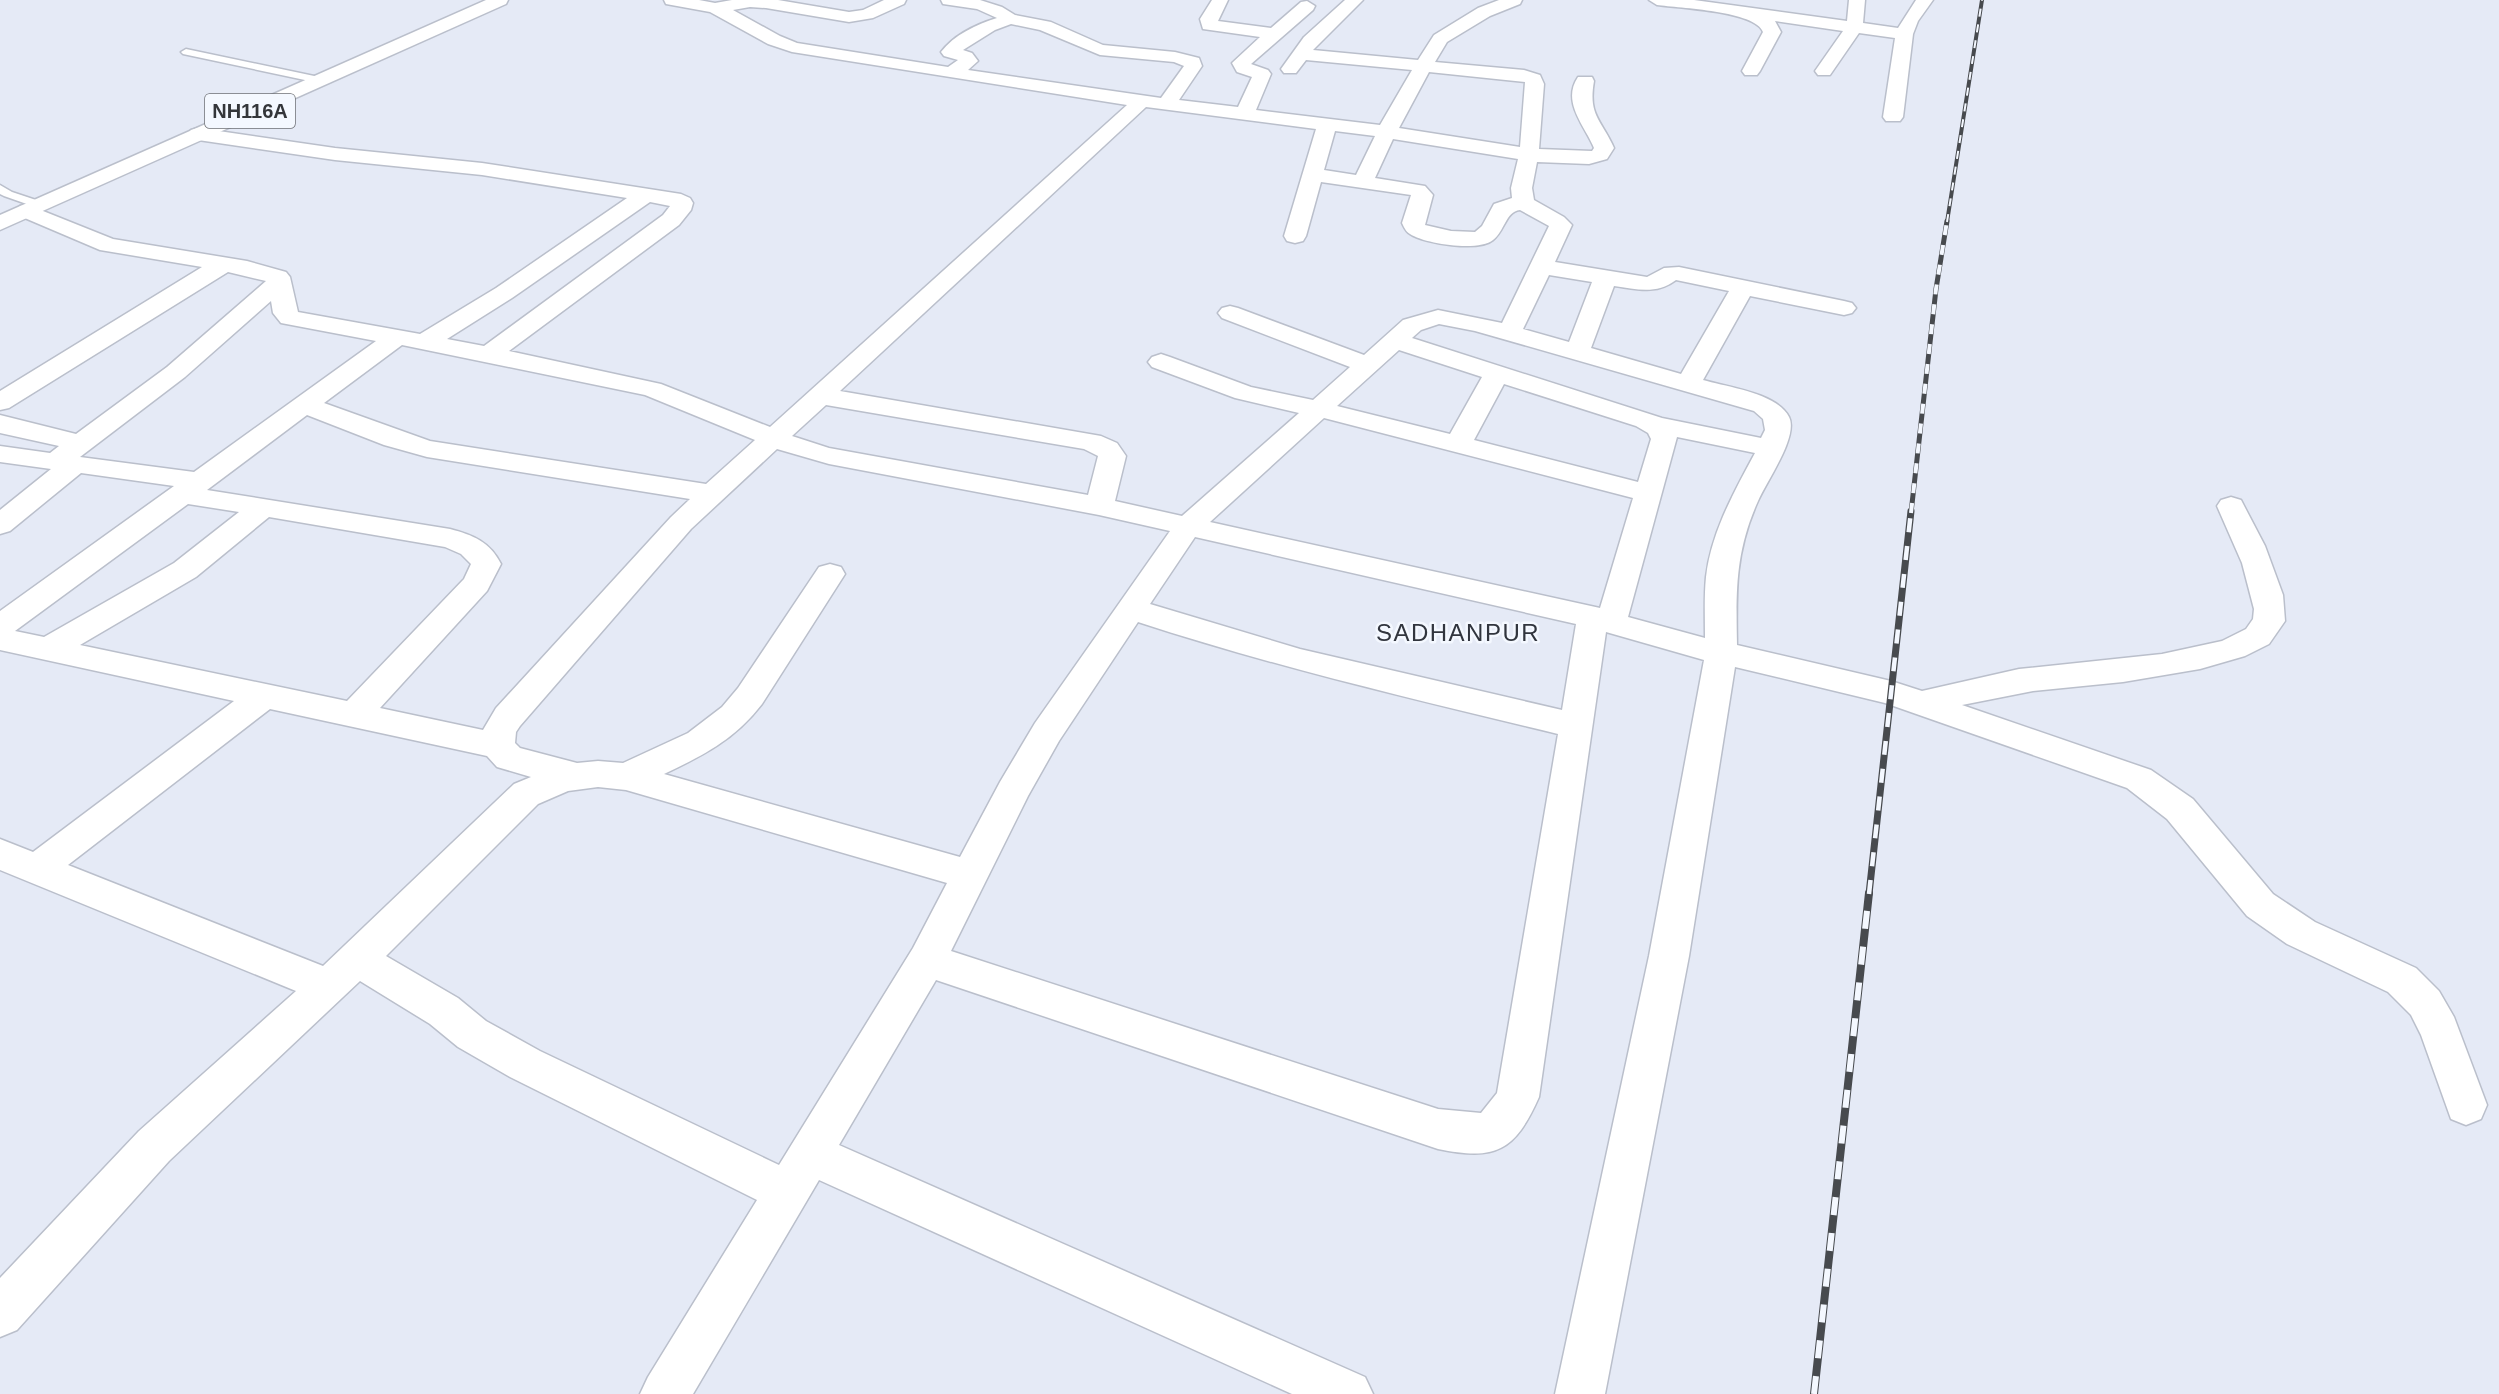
<svg xmlns="http://www.w3.org/2000/svg" width="2499" height="1394" font-family="Helvetica,sans-serif">
<rect width="100%" height="100%" fill="#e5eaf6"/>
<g fill="none" stroke-linecap="round" stroke-linejoin="round">
<!-- service casing -->
<g stroke="#babfcb" stroke-width="3">
<path id="service" d="M186,49L319,77L324,80L319,83L183,54L181,52Z
M0,185L12,192L45,203L47,205L41,209L4,196L0,194Z"/>
</g>
<!-- minor casing -->
<g stroke="#babfcb" stroke-width="3">
<path id="minor" d="M664,0H699L715,3L732,0H778L849,12L863,10L884,0H906L904,4L873,18L849,22L766,8L750,7L733,10L780,36L797,43L948,67L958,60L944,56L941,52C954,35 977,24 997,18L977,9L943,4L941,0H980L1002,7L1015,15L1051,22L1103,45L1175,52L1199,58L1202,66L1179,100L1238,107L1252,77L1237,72L1232,63L1260,37L1203,29L1200,19L1212,0H1228L1218,21L1271,28L1301,2L1307,1L1315,6L1313,10L1251,64L1268,70L1271,74L1256,110L1380,125L1412,70L1306,60L1296,73H1284L1281,69L1304,37L1345,0H1363L1313,50L1418,60L1434,35L1478,8L1499,0H1522L1520,4L1490,16L1447,42L1435,62L1524,70L1540,75L1544,84L1539,149L1592,151L1594,148C1585,126 1561,102 1578,77H1592L1594,81C1588,116 1601,119 1614,148L1607,159L1589,164L1537,162L1532,188L1534,200L1564,217L1572,225L1555,262L1647,277L1664,268L1679,267L1844,301L1852,303L1856,308L1852,313L1844,315L1750,296L1703,380C1727,387 1777,393 1789,417C1799,436 1766,482 1758,501C1735,552 1736,591 1737,645L1891,681L1922,691L2019,669L2162,654L2222,641L2246,629L2253,619L2254,609L2242,563L2217,506L2221,500L2231,497L2241,500L2265,546L2283,595L2285,621L2269,644L2245,656L2200,669L2123,682L2033,691L1962,705L2151,770L2193,799L2273,894L2315,922L2416,968L2439,991L2454,1017L2487,1105L2481,1119L2466,1125L2451,1119L2421,1035L2411,1015L2388,992L2287,944L2247,916L2167,819L2127,788L1885,703L1735,667L1689,956L1605,1394H1555L1649,956L1704,660L1606,632L1539,1097C1515,1151 1496,1161 1438,1149L936,980L839,1145L1365,1377L1373,1394H1292L819,1180L693,1394H640L648,1377L757,1200L510,1077L458,1047L430,1024L360,981L169,1161L17,1330L0,1337V1278L139,1131L296,991L0,870V839L33,852L234,701L0,650V611L174,486L81,473L10,531L0,534V510L51,469L0,462V446L50,453L59,446L0,433V415L76,434L167,367L266,281L228,272L9,408L0,410V391L202,267L100,250L20,216L17,211L20,206L28,205L113,239L247,261L286,272L290,277L298,312L420,334L496,288L627,198L482,175L335,160L198,140L191,138L188,134L191,130L198,128L335,148L482,163L681,194L690,198L693,203L691,210L679,225L509,351L661,384L770,427L1127,105L792,52L768,44L710,12L666,4ZM1011,24L1040,30L1100,55L1174,62L1184,66L1161,98L968,70L978,61L972,53L963,50L995,30ZM1429,72L1525,82L1520,147L1399,128ZM1146,107L1316,129L1284,236L1287,241L1295,243L1303,241L1306,236L1321,182L1411,195L1402,223C1404,227 1406,232 1410,234C1425,244 1479,252 1493,240C1505,231 1505,212 1520,210L1549,226L1502,323L1438,310L1403,320L1364,355L1238,308L1230,306L1222,308L1218,313L1222,318L1350,367L1313,400L1251,387L1170,357L1161,354L1152,357L1148,362L1152,367L1235,398L1299,413L1182,516L1115,501L1126,456L1117,443L1101,436L840,391ZM1335,131L1375,136L1356,175L1324,170ZM1393,139L1518,159L1511,188L1512,198L1494,204L1482,226L1475,232L1451,231L1425,225L1433,195L1425,186L1375,178ZM650,202L670,206L663,215L484,346L447,339L512,298ZM1549,275L1592,282L1569,342L1523,329ZM1676,280L1729,291L1681,374L1591,348L1614,286C1637,289 1656,295 1676,280ZM271,301L273,313L281,323L376,341L194,472L80,457L185,377ZM1439,324L1475,331L1754,411L1763,419L1765,430L1761,438L1662,418L1412,338L1421,330ZM402,345L645,395L755,440L706,484L430,441L324,403ZM1399,350L1482,377L1450,434L1337,406ZM1504,384L1636,426L1648,433L1651,439L1638,482L1474,440ZM826,405L1084,449L1098,456L1088,495L829,448L792,436ZM307,415L384,445L427,457L690,499L671,517L496,708L483,730L380,708L487,591L501,564C490,542 473,535 450,529L207,490ZM1324,418L1633,498L1600,608L1210,522ZM1677,437L1755,453C1734,492 1711,533 1706,577C1704,597 1705,618 1705,638L1628,617ZM777,449L829,464L1099,515L1170,531L1035,723L1000,782L960,857L664,774C704,755 734,740 762,704L845,574L841,567L830,564L819,567L738,688L722,707L688,733L623,763L598,761L577,763L520,748L515,743L516,732L520,726L691,529ZM188,504L239,512L174,563L44,637L15,631ZM269,517L445,547L461,554L471,564L464,579L347,701L80,645L196,577ZM1195,537L1576,624L1562,710L1300,649L1150,604ZM1138,622C1276,667 1417,700 1558,734L1497,1093L1481,1113L1438,1109L951,951L1028,796L1059,741ZM270,709L487,756L497,767L531,777L514,784L323,966L68,865ZM598,787L626,790L947,883L913,948L779,1165L540,1051L486,1021L458,998L386,956L538,804L568,791Z
M1649,0H1694L1847,21L1849,0H1865L1863,23L1898,28L1916,0H1933L1918,21L1913,34L1903,117L1900,121H1886L1883,117L1895,38L1859,33L1830,75H1818L1815,71L1843,31L1775,21L1781,32L1760,71L1757,75H1745L1742,71L1763,32C1756,11 1679,8 1657,5Z"/>
</g>
<!-- trunk casing -->
<g stroke="#babfcb" stroke-width="3">
<path id="trunk" d="M486,0H508L506,4L0,230V215Z"/>
</g>
<!-- service -->
<use href="#service" fill="#fff" fill-rule="evenodd"/>
<!-- minor -->
<use href="#minor" fill="#fff" fill-rule="evenodd"/>
<!-- trunk -->
<use href="#trunk" fill="#fff" fill-rule="evenodd"/>
<!-- rail-far3 casing -->
<g stroke="#474a4e" stroke-width="4">
<path id="rail-far3" d="M1947,222L1982,0"/>
</g>
<!-- rail-far2 casing -->
<g stroke="#474a4e" stroke-width="5">
<path id="rail-far2" d="M1911,513L1936,289L1947,221"/>
</g>
<!-- rail-far1 casing -->
<g stroke="#474a4e" stroke-width="7">
<path id="rail-far1" d="M1869,894L1911,511"/>
</g>
<!-- rail casing -->
<g stroke="#474a4e" stroke-width="8">
<path id="rail" d="M1814,1394L1869,893"/>
</g>
<!-- rail-far3 -->
<use href="#rail-far3" stroke="#f4f8ff" stroke-width="2" stroke-dasharray="8" stroke-linecap="butt"/>
<!-- rail-far2 -->
<use href="#rail-far2" stroke="#f4f8ff" stroke-width="4" stroke-dasharray="10" stroke-linecap="butt"/>
<!-- rail-far1 -->
<use href="#rail-far1" stroke="#f4f8ff" stroke-width="4.5" stroke-dasharray="14" stroke-linecap="butt"/>
<!-- rail -->
<use href="#rail" stroke="#f4f8ff" stroke-width="6" stroke-dasharray="18" stroke-linecap="butt"/>
</g>
<g text-anchor="middle" stroke-width="5" stroke-linejoin="round" paint-order="stroke">
<!-- shield labels -->
<rect fill="#f4f8ff" stroke="#6e7075" stroke-width="1.5" x="205" y="94" width="90" height="34" rx="4.5"/>
<g font-size="20" font-weight="bold" fill="#34363a">
<text x="250" y="118">NH116A</text>
</g>
<!-- quarter labels -->
<g font-size="24" letter-spacing="1.5" fill="#31353e" stroke="#f4f8ff">
<text x="1458" y="641">SADHANPUR</text>
</g>
</g>
</svg>
